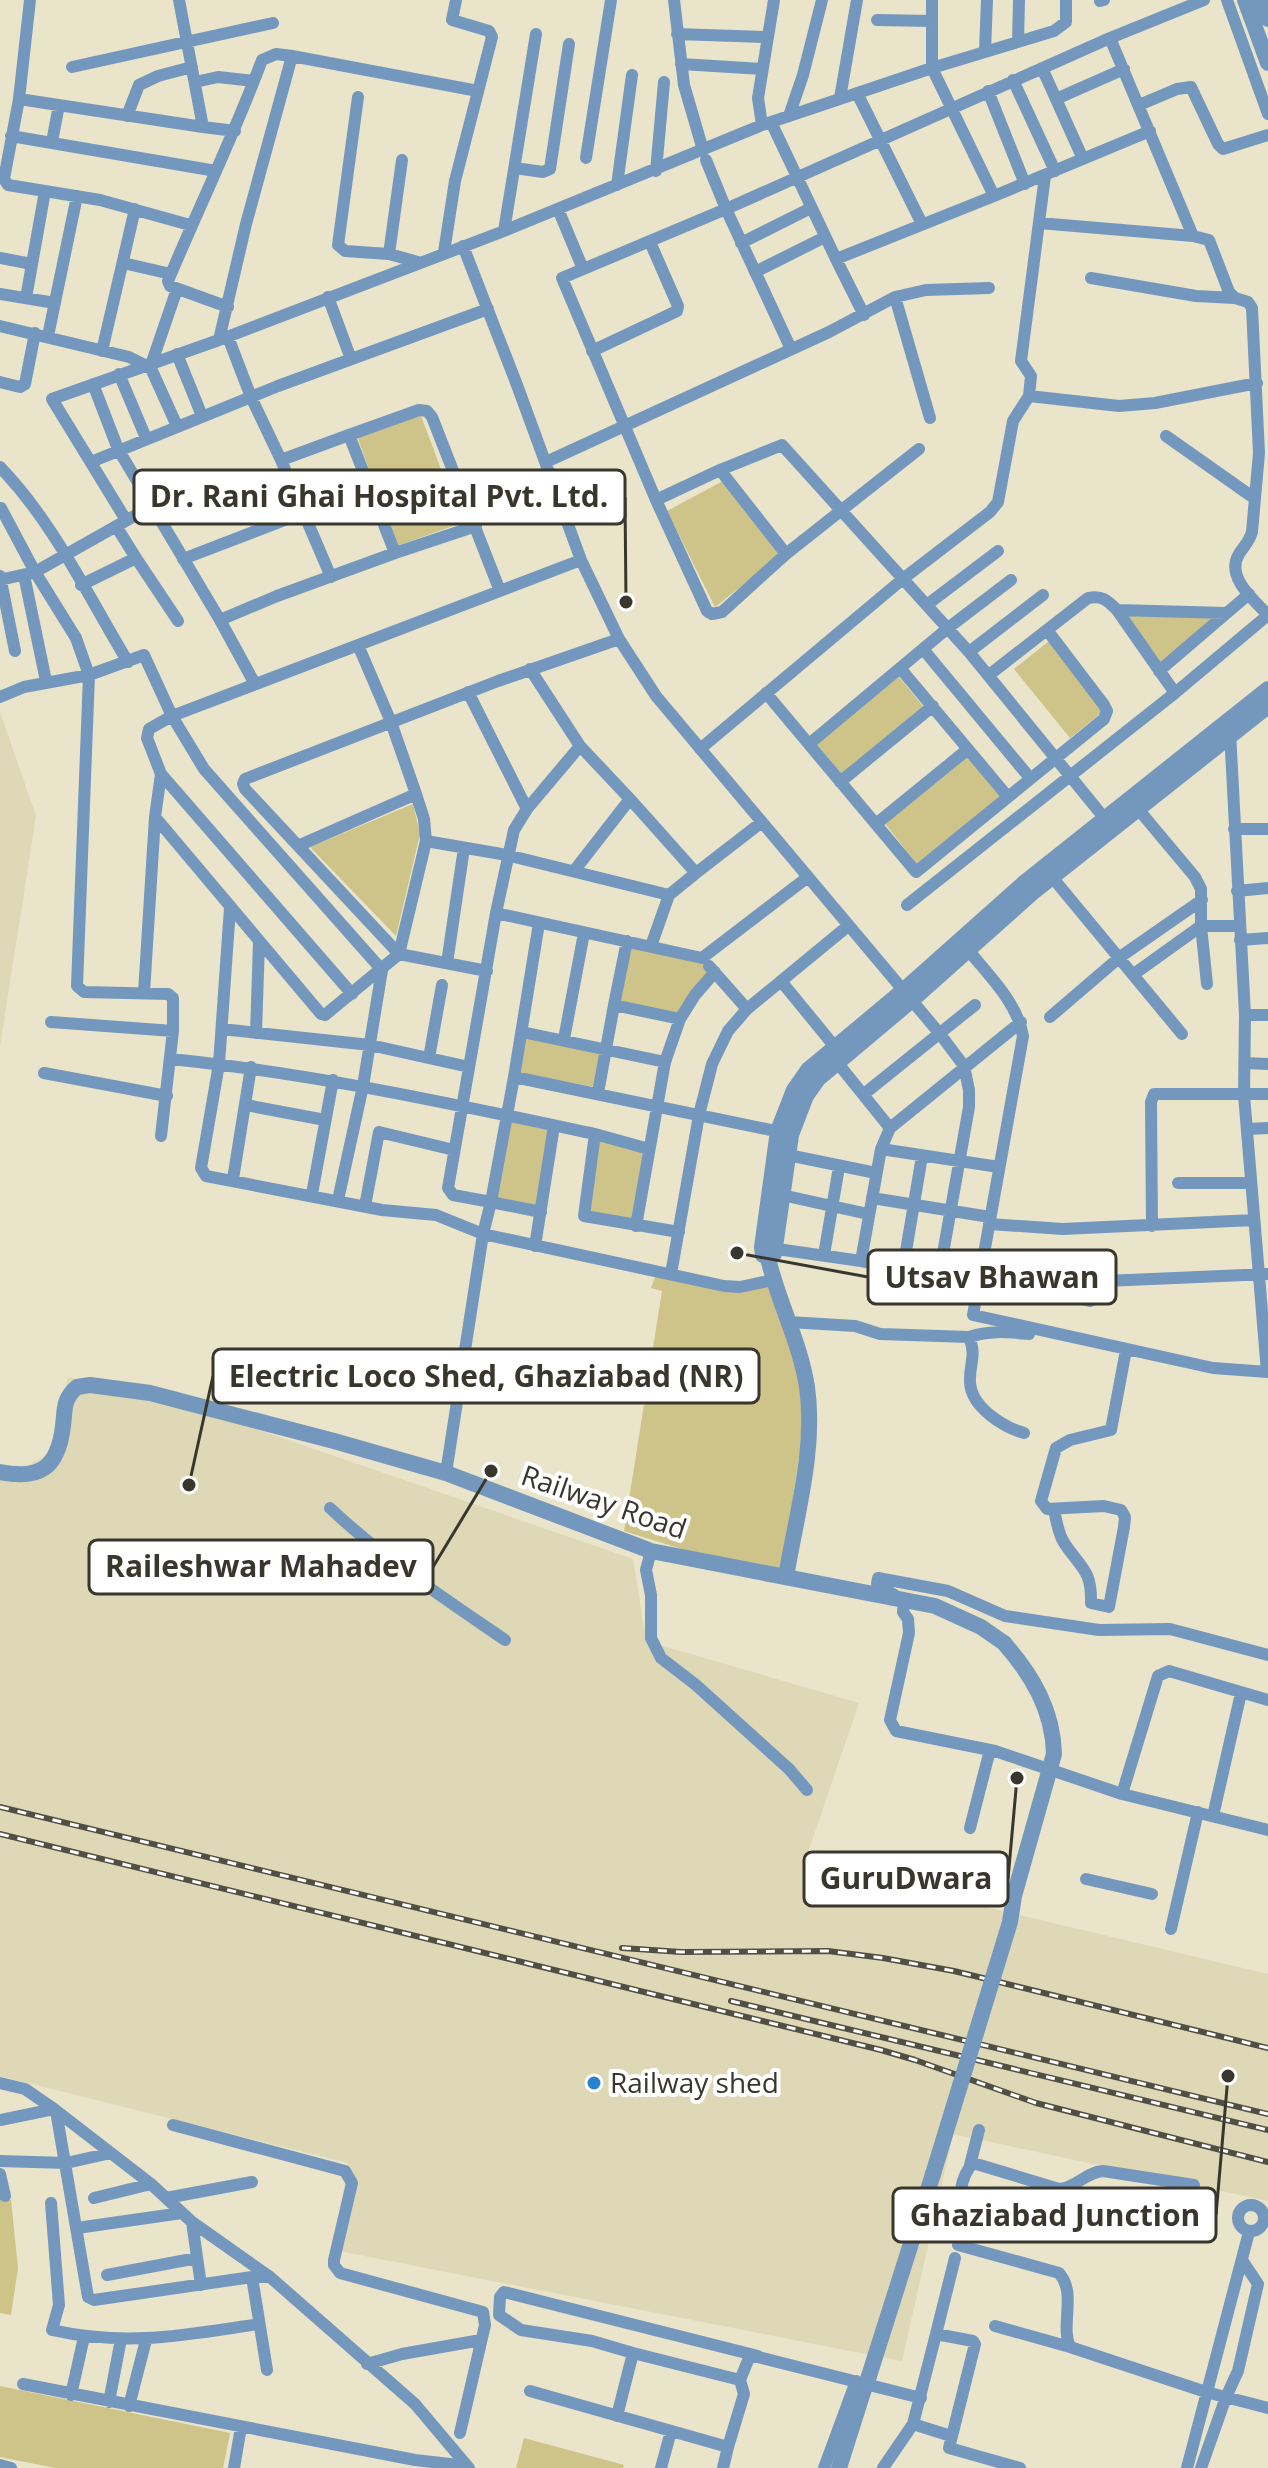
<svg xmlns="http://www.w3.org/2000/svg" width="1268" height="2468" font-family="'Open Sans',sans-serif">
<rect width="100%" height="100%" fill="#e9e4ca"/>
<!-- built -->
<path fill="#ded8b7" d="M0,712L36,816L0,1046Z
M68,1377L201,1410L633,1559L646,1641L859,1703L804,1864L1268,1974V2201L953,2134L902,2361L334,2250L348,2163L0,2076V1466L18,1471L50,1453Z"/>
<!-- green -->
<path fill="#cec389" d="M420,413L461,523L397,546L357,436Z
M723,481L782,554L715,607L667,511Z
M1122,612L1219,616L1160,666Z
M1049,641L1105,710L1070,738L1014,669Z
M898,676L924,707L842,775L816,743Z
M967,756L1000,796L918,866L884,822Z
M413,804L420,834L396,936L310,847Z
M629,944L702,960L710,970L679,1016L617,1002Z
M525,1036L602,1050L595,1087L518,1073Z
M510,1120L550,1128L539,1209L495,1198Z
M597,1139L645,1152L633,1221L585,1212Z
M657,1272L703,1284L772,1283L804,1392L800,1450L783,1567L780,1571L688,1551L624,1531L662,1291L651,1288Z
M0,2198L11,2200L18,2268L11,2315L0,2313Z
M0,2386L230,2433L223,2468H55L0,2457Z
M524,2438L624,2465L623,2468H516Z"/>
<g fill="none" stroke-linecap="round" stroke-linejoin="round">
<!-- minor -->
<path stroke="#7498bd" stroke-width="12" d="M179,0L203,127L235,131
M674,0L684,85L703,150
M932,0V68L994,196L1150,131
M1227,0L1268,114
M1100,1L1104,0
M877,20L932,21
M677,34L767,37
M1110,38L1193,236L1209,240L1229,292L1235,298L1248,302L1252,308L1259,453L1252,532C1249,542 1244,546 1239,554C1225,577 1254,600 1268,615
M1018,42L1019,0
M985,52L987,0
M681,64L762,69
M72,67L273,23
M1042,68L1083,159
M1013,80L1055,171
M195,82L218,77L254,81
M988,91L1025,184
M358,97L338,245L345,251L389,254L418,262
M859,97L922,224
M840,98L857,0
M19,99L30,0
M1056,99L1124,69
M1139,105L1177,89L1191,87L1218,144L1223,149L1268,135
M127,116L139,85L158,76L192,67
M789,116L803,75L822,0
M771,122L836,259
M762,125L758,98L774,0
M11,136L216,171
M52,142L59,105
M586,158L611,0
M706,160L726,209L791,349
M515,168L543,172L550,169L569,44
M656,171L664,82
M617,185L632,75
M558,209L583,269
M1039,223L1193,236
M190,225L100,200L8,185L4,179L19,99L203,127
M504,231L536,34
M741,243L811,208
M463,246L517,385L581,560L619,639L656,696L940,1034L964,1066L969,1090V1107L939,1276
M444,252L455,181L492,37L489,31L452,20L456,0
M389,254L402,160
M0,258L32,264
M123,263L171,274
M755,272L825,237
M1091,278L1196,296L1235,298
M0,294L55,303
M328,297L351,359
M895,297L930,418
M26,298L45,191
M228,307L170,286L168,281C199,207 234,135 262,60L276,54L292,56L478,91
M864,315L836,259L994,196
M0,326L129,357L145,365
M48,336L77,196
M228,337L251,397L281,460L349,435
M219,340L246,224L292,56
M102,351L135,209
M592,351L677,311L678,306L650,242
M177,354L202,416
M152,362L177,289
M149,364L177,426
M119,374L146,438
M0,382L20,387L25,384L35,333
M93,384L118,449L220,620L255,684
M1029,396L1119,406L1155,403L1257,383
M1166,436L1254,498
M919,449L786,554L722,612L712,614L707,611L656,500L562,278L726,209L1110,38L1204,0
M281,460L331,577
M91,462L278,386L488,309
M546,462L829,332L895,297L926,290L989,288
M0,467C54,523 88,596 128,662
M720,470L786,554
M656,500L720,470L782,445L969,652L1110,825
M1,508L35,572L76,638L89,675L77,986L84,992L168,994L173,998V1031L161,1136
M126,520L52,399L219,340L504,231L762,125L932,68L1054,31L1066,22V0
M116,526L136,558
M476,526L395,553L349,435L419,410L427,411L432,417L500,591
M183,559L303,513
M24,575L46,681
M0,576L15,651
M0,580L35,572L152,506
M81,585L136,558L178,621
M928,604L998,551
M1117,610L1226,613
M220,620L277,596L395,553
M358,645L391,722L416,794
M923,649L1030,778
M969,652L1043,595
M900,668L1008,797
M1159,671L1249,594
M989,675L1088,598C1102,595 1107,600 1117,610L1175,693
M468,692L527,809
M766,693L916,872L1104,719L1107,711L1104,705L1047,630
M0,697L24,687L89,675L144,655L172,716L204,769L382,970L363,1086L338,1200
M1230,732L1245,1015L1244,1095L1267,1372
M809,744L948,628L1011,580
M580,746L630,799
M700,749L904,578L990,512L998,502L1013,421L1029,396L1031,376L1021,361L1045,176
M161,774L155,817L321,1014L325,1015L399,954L245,789L243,784L245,779L498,681L619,639
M840,782L933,706
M1138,809L1195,877L1201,889V926L1207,984
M876,824L968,749
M1234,829H1268
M426,841L507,855L669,895
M300,845L416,794L424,819L426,841L399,954L487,971
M574,871L630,799L696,873L669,895L651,946
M696,873L762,822
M1052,877L1182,1034
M1237,891L1268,888
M907,905L1175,693L1268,615
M230,908L219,1064L201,1168L206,1176L382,1210L436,1215L483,1234L724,1286L740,1287L773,1280
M496,913L702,958L808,877
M539,923L514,1077L785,1133
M1240,940L1268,938
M627,941L614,1005L680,1019
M965,946C986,973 1017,1001 1023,1036L973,1315L1213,1368L1268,1372
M447,963L464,848
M709,966L747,1009
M1134,974L1201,926H1239
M781,981L835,1047
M144,993L155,817
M352,994L161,774L147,738L149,729L172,716L581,560
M1245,1015H1268
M1050,1017L1120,957L1202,900
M51,1022L173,1031
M222,1029L370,1045L469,1067
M522,1032L665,1062
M256,1033L259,942
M564,1039L584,933
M832,1056L890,1128L881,1149L861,1261
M429,1058L442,985
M171,1059C316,1074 453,1104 595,1134
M1245,1063L1268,1064
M44,1073L167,1096
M514,1077L491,1202L541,1212
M598,1093L614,1005
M864,1094L975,1005
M246,1105L325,1120
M890,1128L1021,1022
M1248,1129L1268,1128
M649,1149L595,1134L584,1216L679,1232
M881,1149L999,1167
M788,1155L876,1173
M233,1179L251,1067
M1178,1183H1251
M312,1194L333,1080
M782,1195L868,1214
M872,1198L990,1217
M365,1206L379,1132L454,1150
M989,1224L1063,1229L1254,1220
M636,1226L665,1062L680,1019L695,995L715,972
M1152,1226L1151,1102L1154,1094H1268
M535,1246L554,1126
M770,1248L861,1261L979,1284
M824,1255L839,1167
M984,1256L1102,1282
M903,1269L922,1156
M671,1274L699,1115L712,1064L728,1031L747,1009L848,926
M981,1275L1090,1301L1097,1297L1099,1286L1105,1281L1268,1274
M789,1322L855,1326L880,1334L969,1337C977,1356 969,1364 970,1382C971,1407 1003,1427 1024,1433
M969,1337C989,1330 1008,1332 1029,1334
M446,1473L483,1234L491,1202L453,1195L448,1188L496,913L514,830L527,809L580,746L530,669
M330,1508C384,1559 444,1598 505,1640
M1054,1510C1056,1519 1058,1532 1063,1541C1079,1567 1092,1568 1091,1603L1109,1607L1124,1527L1125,1517L1121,1510L1104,1506L1047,1509L1041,1501L1056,1448L1070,1440L1111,1430L1126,1350
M651,1551L646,1570L651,1595V1638L661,1658L696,1685L789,1769L807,1790
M1268,1655L1170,1629L1099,1630L1005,1616L948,1591L878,1578L877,1584L904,1601L903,1612L908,1619L909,1633L890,1720L896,1731L995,1751L1122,1794L1268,1830
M1122,1794L1158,1676L1169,1671L1268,1700
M1213,1816L1241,1693
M970,1828L990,1750
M1086,1879L1152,1894
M1171,1929L1198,1812
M0,2083L25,2089L54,2109L151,2184L192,2222L270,2277L415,2404L469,2468
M56,2111L88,2297L94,2300L252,2277H270
M0,2120L54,2109
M173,2125L345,2171L352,2183L334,2260V2265L340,2273L483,2312L485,2325L460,2433
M0,2161L66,2163L111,2153
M970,2165L979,2130
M0,2174L5,2196
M1194,2185L1103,2171C1086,2172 1076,2188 1059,2189L973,2163C953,2185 962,2218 958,2245L1059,2273C1077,2293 1060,2325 1070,2347L1206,2392L1268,2408
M94,2198L151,2184
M166,2198L252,2182
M51,2203L59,2305L52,2330C128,2347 184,2335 259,2324
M1238 2218a13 13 0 1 1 26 0a13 13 0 1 1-26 0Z
M192,2222L201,2285
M77,2228L182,2213
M107,2275L197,2258
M252,2277L267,2370
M995,2326L1070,2347
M936,2334L955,2258
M633,2353L592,2341L521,2330L499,2315L500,2297L504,2292L758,2356
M367,2364L402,2354L481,2340
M23,2384L415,2460L467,2466
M530,2391L728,2447L723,2468
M71,2395L84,2337
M109,2402L121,2339
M129,2406L146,2340
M617,2416L633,2353L740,2380
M913,2424L951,2436
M728,2447L744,2394L740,2380L749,2358L754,2356L921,2398
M0,2465L11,2468
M234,2468L241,2427
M661,2468L671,2431
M824,2468L856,2381
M883,2468L913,2424L936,2334L973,2341L975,2344L949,2448L1020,2468
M1187,2468L1249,2232
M1201,2468L1226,2397L1238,2371L1258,2284L1242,2260"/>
<!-- tertiary -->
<path stroke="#7498bd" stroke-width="16" d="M1245,0L1268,63
M1261,0L1268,19
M768,1258L763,1255L762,1247L778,1131L794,1090L808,1070L904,990L1024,883L1268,689
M768,1258L774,1254L791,1135L806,1096L818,1079L912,1000L1032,893L1268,706
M768,1258C778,1302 800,1342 807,1387C816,1449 796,1516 786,1577
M0,1472C40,1480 58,1468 63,1426C65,1409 63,1399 77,1387L90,1385L150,1393L334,1441L446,1473L651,1551L935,1606L981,1627L1004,1643
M869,2376L933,2174
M839,2468L863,2392"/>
<!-- rail casing -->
<g stroke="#514e42" stroke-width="6">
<path id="rail" d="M0,1807L1268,2114
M0,1834L881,2050L915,2060L1036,2103L1268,2162
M622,1948L681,1952L828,1951L883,1958L954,1971L1268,2048
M731,2001L1268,2130"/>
</g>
<!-- rail -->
<use href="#rail" stroke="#fff" stroke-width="3" stroke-dasharray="9" stroke-linecap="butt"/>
<!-- tertiary-bridge -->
<path stroke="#7498bd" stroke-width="16" d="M933,2174L1010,1922L1014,1896L1054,1754C1053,1710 1032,1675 1004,1643
M863,2392L869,2376"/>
</g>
<!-- markers -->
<circle fill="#2a81cf" stroke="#fff" stroke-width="3" cx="594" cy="2083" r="8"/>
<g text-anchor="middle" stroke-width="8" stroke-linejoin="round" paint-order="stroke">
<!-- street labels -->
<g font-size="28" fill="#39372d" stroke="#fff">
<text transform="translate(604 1502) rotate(19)" y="10">Railway Road</text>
</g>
<!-- poi labels -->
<g font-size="28" fill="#39372d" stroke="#fff" text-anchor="start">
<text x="610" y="2093">Railway shed</text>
</g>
</g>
<!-- callouts -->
<path fill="none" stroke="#39372d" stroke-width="3" d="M626 602L625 497M737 1253L868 1277M189 1485L213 1376M491 1471L433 1567M1017 1778L1008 1879M1228 2076L1216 2215"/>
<g fill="#39372d" stroke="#fff" stroke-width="3">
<circle cx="626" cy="602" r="8"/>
<circle cx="737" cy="1253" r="8"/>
<circle cx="189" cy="1485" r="8"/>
<circle cx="491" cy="1471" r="8"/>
<circle cx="1017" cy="1778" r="8"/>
<circle cx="1228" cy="2076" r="8"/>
</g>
<g fill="#fff" stroke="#39372d" stroke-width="3">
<rect x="134" y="470" width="491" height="54" rx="8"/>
<rect x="868" y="1250" width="248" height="54" rx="8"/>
<rect x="213" y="1349" width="546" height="54" rx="8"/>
<rect x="89" y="1540" width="344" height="54" rx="8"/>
<rect x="804" y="1852" width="204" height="54" rx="8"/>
<rect x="893" y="2188" width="323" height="54" rx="8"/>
</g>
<g font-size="30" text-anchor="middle" font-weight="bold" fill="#39372d">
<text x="379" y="507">Dr. Rani Ghai Hospital Pvt. Ltd.</text>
<text x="992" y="1288">Utsav Bhawan</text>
<text x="486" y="1387">Electric Loco Shed, Ghaziabad (NR)</text>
<text x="261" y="1577">Raileshwar Mahadev</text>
<text x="906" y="1889">GuruDwara</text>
<text x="1055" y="2226">Ghaziabad Junction</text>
</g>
</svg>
